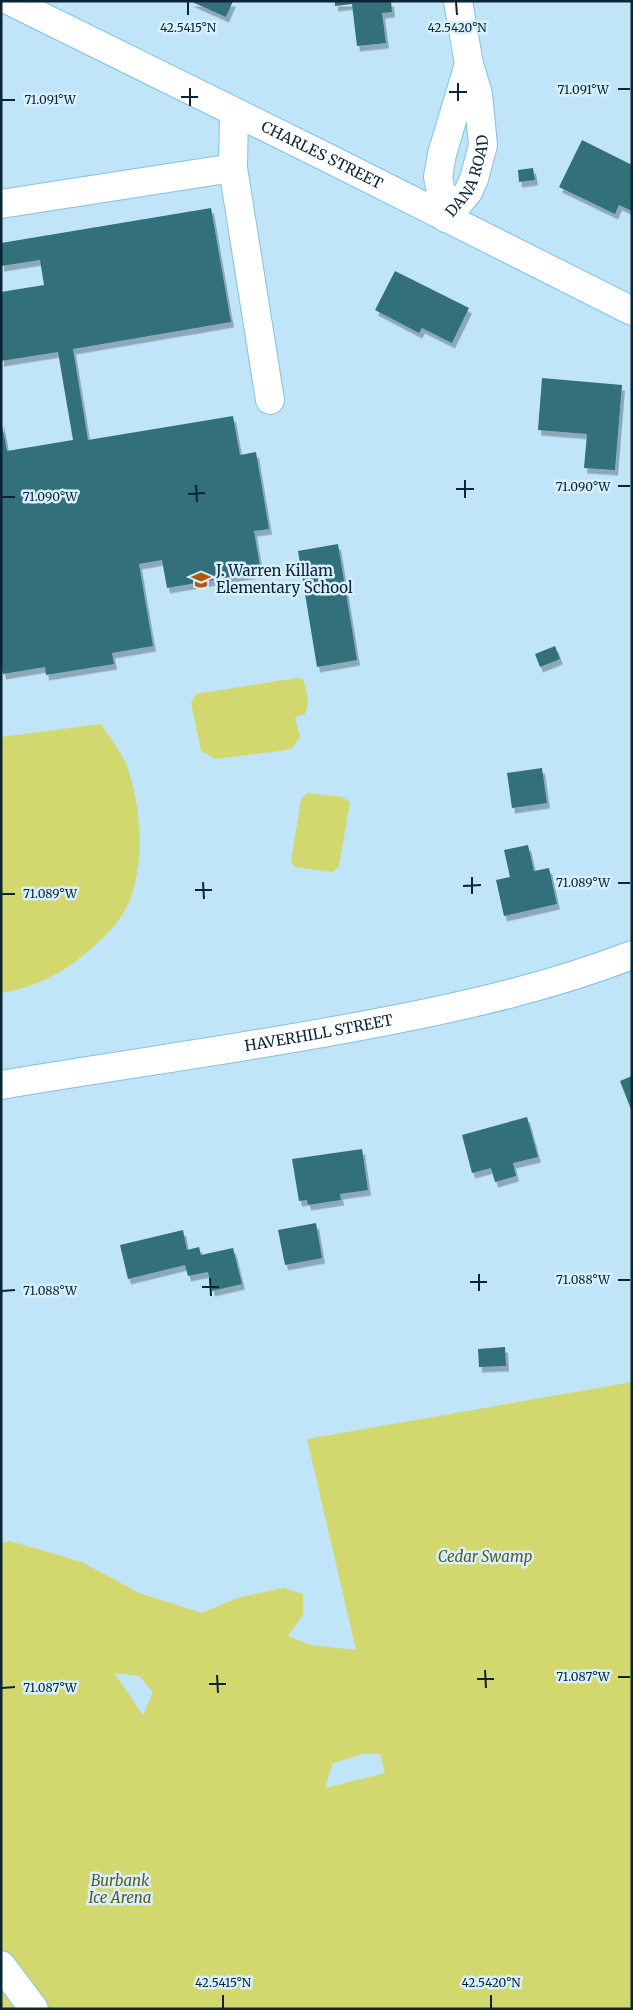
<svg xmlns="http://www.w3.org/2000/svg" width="633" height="2010" font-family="Merriweather,serif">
<defs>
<filter id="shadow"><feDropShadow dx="3" dy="5.5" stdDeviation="0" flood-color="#0004"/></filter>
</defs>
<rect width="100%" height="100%" fill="#c0e5f9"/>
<!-- green -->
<path fill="#d2d86d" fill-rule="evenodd" d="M297,678L303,679C307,689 310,706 305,714L295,717L300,737L293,747L287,750L216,759L201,751L191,703L196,694Z
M101,724C109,737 121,751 127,766C141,806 145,856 131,897C123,920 104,938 86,953C62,974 33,988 1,993V737Z
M307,793L342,797L350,802L339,866L333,872L295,867L291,862L301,799Z
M632,1382V2009H1V1543L10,1541L82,1562L139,1593L202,1613L237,1598L283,1588L303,1594V1615L288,1636L311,1645L356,1650L307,1439ZM114,1673L139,1676L153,1692L143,1715ZM363,1754H380L385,1773L325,1788L333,1763Z"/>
<!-- building -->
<path fill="#31707c" filter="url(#shadow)" d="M190,1H233L226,17Z
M335,1H391L392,12L382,13L386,43L357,46L352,4L335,6Z
M582,140L632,165V211L619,205L615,214L559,187Z
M533,168L535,180L519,182L518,170Z
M211,208L231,322L73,349L88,440L233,416L240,455L256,452L269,529L254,531L261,572L167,588L162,560L139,564L153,646L112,653L114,664L46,675L45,667L3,674L1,665V420L7,451L73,440L58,352L1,361V292L44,285L40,260L1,266V243Z
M395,271L469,308L452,343L422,328L419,333L375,310Z
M542,378L622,385L615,470L584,468L587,434L538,430Z
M338,544L357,660L317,667L298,551Z
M555,646L560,659L540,667L535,654Z
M542,768L547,803L512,808L507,773Z
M528,845L534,871L549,868L557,904L504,916L496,880L510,877L504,850Z
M632,1076V1112L620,1081Z
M527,1117L538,1157L513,1163L516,1176L495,1182L491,1168L472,1173L462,1135Z
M362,1149L368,1190L340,1194L341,1200L308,1205L307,1200L299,1201L292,1159Z
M316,1223L322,1258L285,1265L278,1230Z
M183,1230L187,1250L199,1247L201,1255L233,1248L242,1284L212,1291L208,1272L188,1276L185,1265L128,1279L120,1245Z
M505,1347L506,1366L479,1367L478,1349Z"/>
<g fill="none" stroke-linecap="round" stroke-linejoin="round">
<!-- minor casing -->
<g stroke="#82c1e2" stroke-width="30">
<g id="minor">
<path id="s1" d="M10,1L332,160L632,311"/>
<path d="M233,168L270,400"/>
<path d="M1,204L233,168L234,112"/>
<path id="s2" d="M446,218L468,192L474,179L483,145L478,94L469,64L458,1"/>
<path d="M446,218L438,177L442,154L469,64"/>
<path id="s3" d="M1,1085C131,1063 262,1046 392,1020C474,1004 554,985 632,955"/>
<path d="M1,1965L34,2009"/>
</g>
</g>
<!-- minor -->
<use href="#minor" stroke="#fff" stroke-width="28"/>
</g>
<!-- ticks -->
<path fill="none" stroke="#0b2532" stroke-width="2" d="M188,2V15M456,2L457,15M458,83V101M190,88V106M618,89H630M449,92H467M181,97H198M2,100H15M465,480V498M196,485L197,502M618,486H630M456,489H474M188,494L205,493M2,497H15M472,877V894M203,882L204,899M618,883H630M463,886L481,885M195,890H212M2,894H15M479,1274V1291M210,1278L211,1296M618,1280H630M470,1282H487M202,1287H219M2,1291L15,1290M485,1670L486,1688M217,1675L218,1693M618,1677H630M477,1679H494M209,1684H226M2,1688L15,1687M223,1995V2008M491,1995V2008"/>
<!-- icons -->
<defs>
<g id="school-bare" transform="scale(1.5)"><path d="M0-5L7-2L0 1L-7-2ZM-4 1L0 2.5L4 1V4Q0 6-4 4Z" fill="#b55705" stroke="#d8f0fe" stroke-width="2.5" paint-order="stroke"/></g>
</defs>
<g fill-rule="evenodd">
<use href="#school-bare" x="201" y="580"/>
</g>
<g text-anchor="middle" stroke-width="5" stroke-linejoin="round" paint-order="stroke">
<!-- street labels -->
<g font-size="15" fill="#0b2532" stroke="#d8f0fe">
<text dy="5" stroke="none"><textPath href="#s1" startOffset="348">CHARLES STREET</textPath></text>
<text dy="5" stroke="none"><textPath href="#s2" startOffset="49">DANA ROAD</textPath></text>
<text dy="5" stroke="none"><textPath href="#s3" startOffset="322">HAVERHILL STREET</textPath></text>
</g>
<!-- poi labels -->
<g font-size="15" fill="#0b2532" stroke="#d8f0fe" text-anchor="start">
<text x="216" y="576">J. Warren Killam<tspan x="216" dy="17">Elementary School</tspan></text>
</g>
<!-- park labels -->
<g font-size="15" font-style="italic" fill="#595b22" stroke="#d8f0fe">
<text x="485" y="1562">Cedar Swamp</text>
<text x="120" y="1886">Burbank<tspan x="120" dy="17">Ice Arena</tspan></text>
</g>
</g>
<g font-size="12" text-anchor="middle" fill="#0b2532" stroke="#d8f0fe" stroke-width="5" stroke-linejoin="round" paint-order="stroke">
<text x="188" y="32">42.5415°N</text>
<text x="457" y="32">42.5420°N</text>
<text x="583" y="94">71.091°W</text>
<text x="50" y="104">71.091°W</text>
<text x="583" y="491">71.090°W</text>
<text x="50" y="501">71.090°W</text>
<text x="583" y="887">71.089°W</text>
<text x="50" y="898">71.089°W</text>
<text x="583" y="1284">71.088°W</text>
<text x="50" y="1295">71.088°W</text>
<text x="583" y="1681">71.087°W</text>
<text x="50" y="1692">71.087°W</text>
<text x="223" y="1987">42.5415°N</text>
<text x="491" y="1987">42.5420°N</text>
</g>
<!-- border -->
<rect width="633" height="2010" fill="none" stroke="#0b2532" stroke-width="5"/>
</svg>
